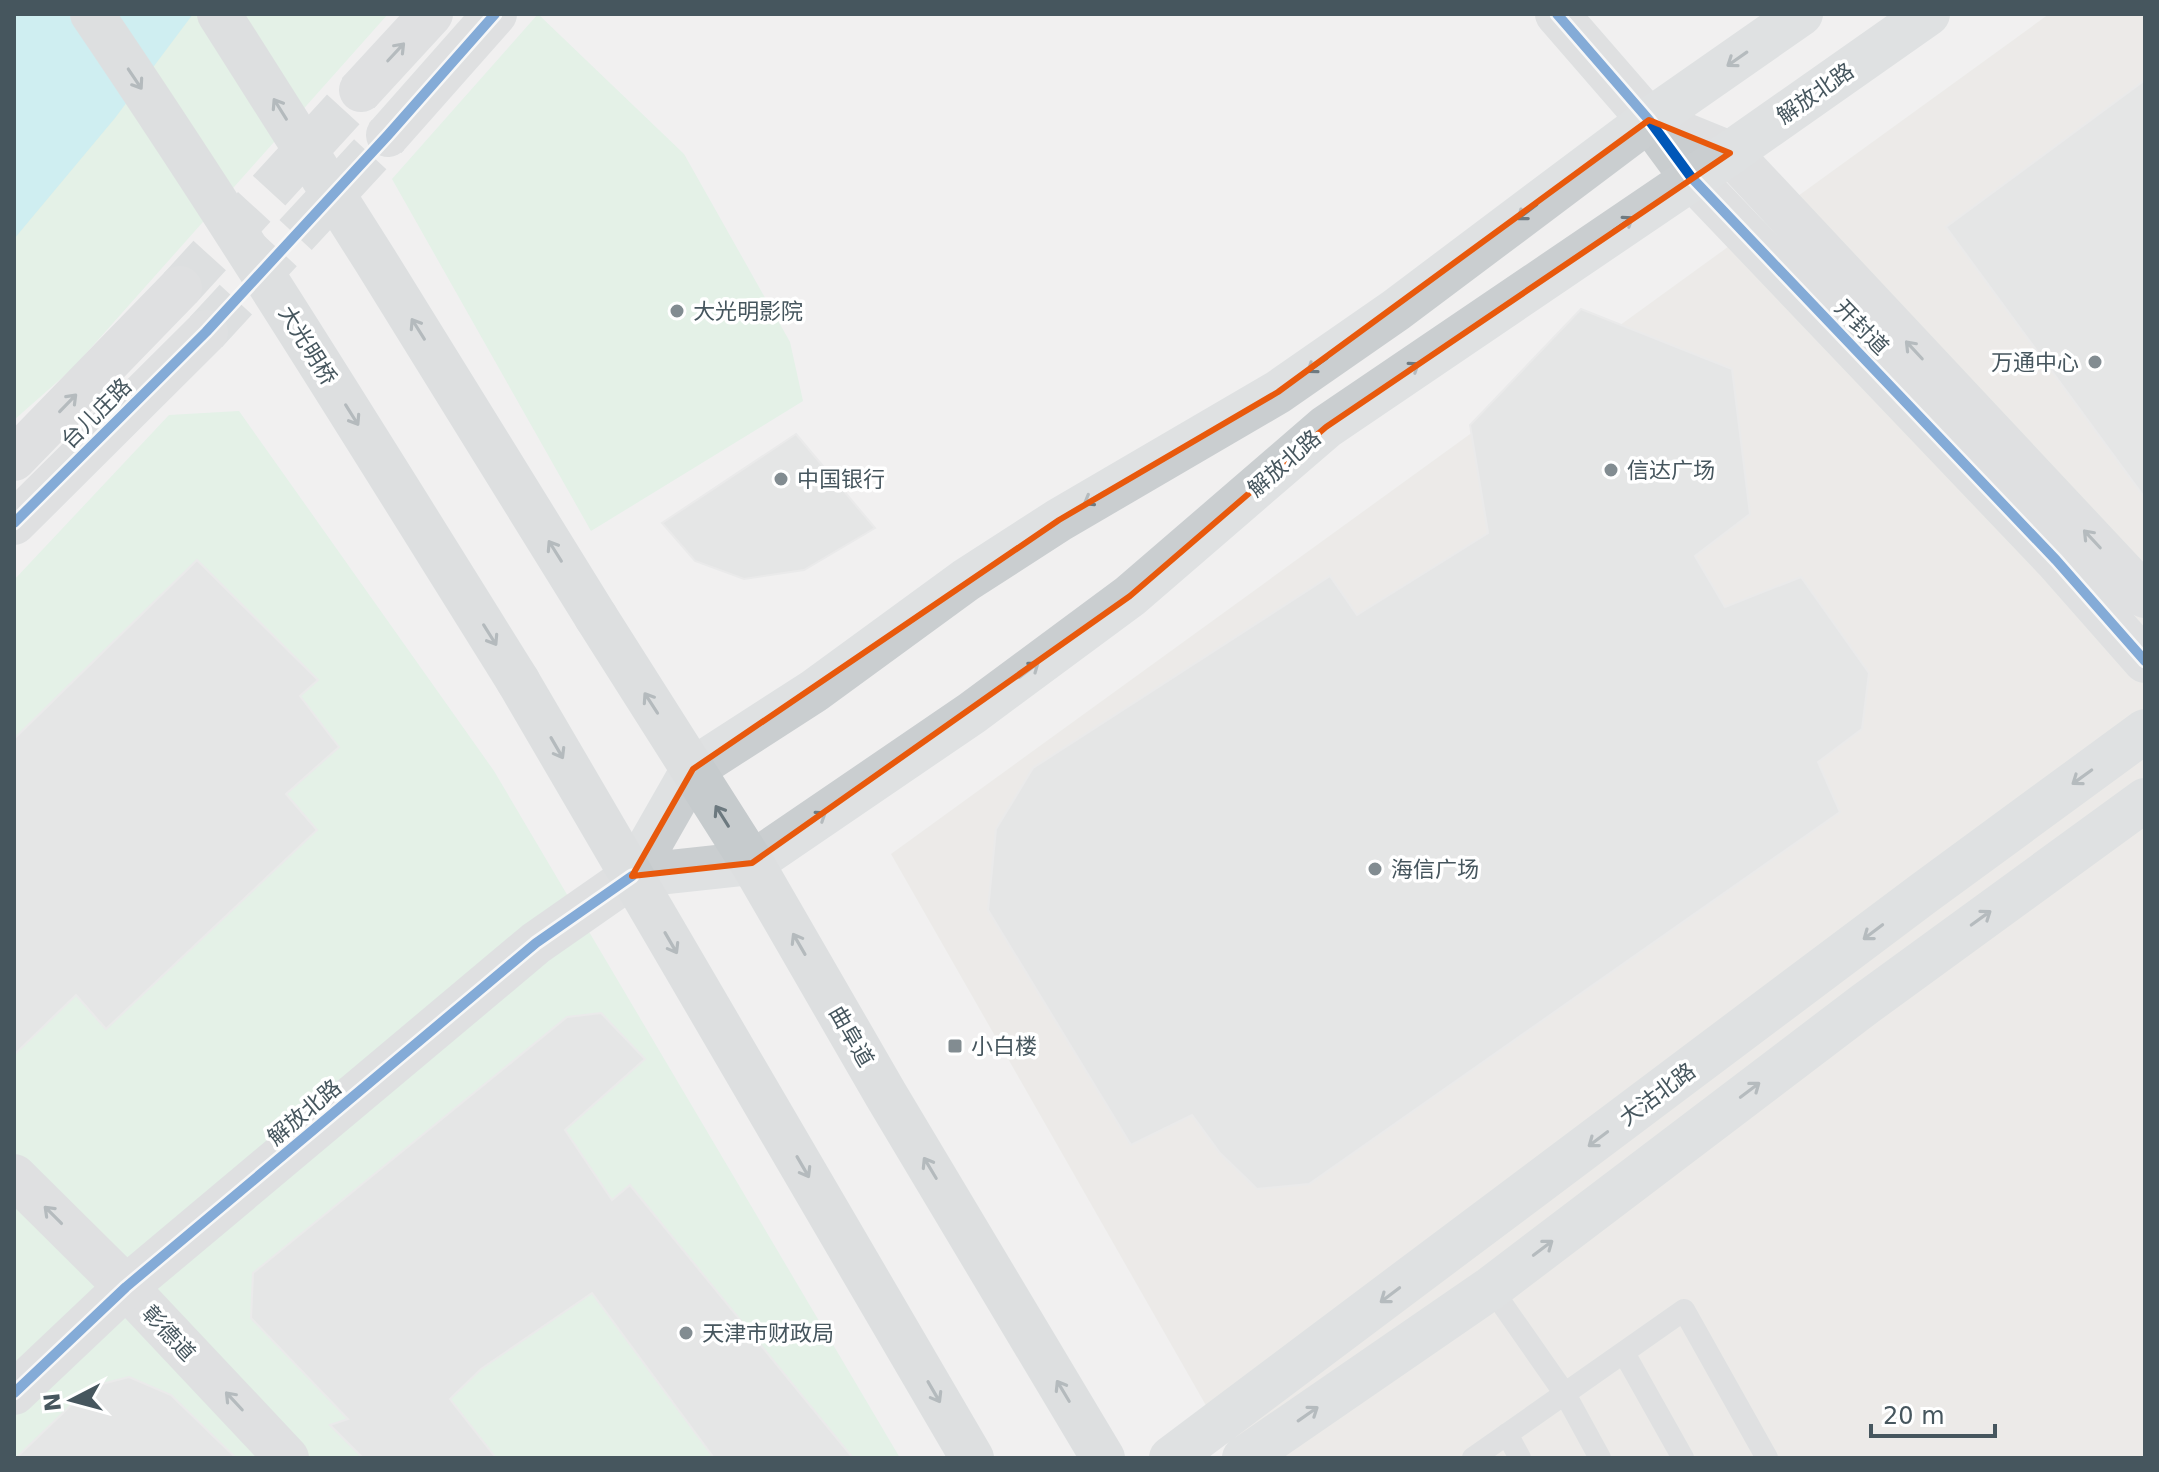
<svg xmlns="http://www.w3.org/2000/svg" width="2159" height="1472" font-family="'DejaVu Sans','Noto Sans SC',sans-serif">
<rect width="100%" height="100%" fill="#f1f0f0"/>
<!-- commercial -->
<path fill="#e6e3de" d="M2049,14H2145V1458H1236L891,854Z"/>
<!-- green -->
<path fill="#d4f1db" d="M14,14H388L73,368L14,420Z
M538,14L684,154L790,342L803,401L591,531L392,179Z
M239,411L494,771L900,1458H14V580L169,415Z"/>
<!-- water -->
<path fill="#a6eaf1" d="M14,14H193L115,118L14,239Z"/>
<!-- building -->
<path fill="#d8d9d9" stroke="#e2e2e3" stroke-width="2" d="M2145,80V498L1946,227Z
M1581,309L1732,369L1750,514L1695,556L1725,607L1801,577L1869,673L1862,729L1818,762L1840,812L1309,1184L1257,1189L1220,1153L1192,1115L1131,1145L988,910L996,829L1033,768L1330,576L1357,615L1488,533L1470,425Z
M796,434L875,528L804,570L744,579L695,561L662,523Z
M197,560L318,680L300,696L339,747L286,794L317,830L106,1029L76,995L14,1055V739Z
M601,1013L645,1059L565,1130L612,1200L630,1185L853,1458H714L592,1293L481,1369L450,1399L496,1458H363L330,1425L348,1419L251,1318L253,1273L567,1017Z
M129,1377L171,1395L236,1458H16L90,1387Z"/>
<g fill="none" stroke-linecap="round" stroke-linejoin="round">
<!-- tertiary-tunnel -->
<path stroke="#c6cacc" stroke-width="44" stroke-dasharray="44 22" stroke-linecap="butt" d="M180,288L361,90
M206,332L388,135"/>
<!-- service -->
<path stroke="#c9cdcf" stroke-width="22" d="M1491,1288L1565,1394L1600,1458
M1624,1353L1683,1458
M1507,1434L1520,1458
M1473,1458L1684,1310L1767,1458"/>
<!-- minor -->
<path stroke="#c9cdcf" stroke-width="44" d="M1557,14L1649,120L1691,177L2056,560L2145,661
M1649,120L1730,153L2145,596
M14,1176L126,1287L287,1458"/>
<!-- tertiary -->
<path stroke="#c9cdcf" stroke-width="44" d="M361,90L431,14
M388,135L495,14
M14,459L180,288
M14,523L206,332
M14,1393L126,1287L536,943L632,876"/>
<!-- secondary -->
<path stroke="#caced0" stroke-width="44" d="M632,876L752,863L972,713L1130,596L1326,427L1730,153L1928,14
M632,876L693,769L814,691L966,580L1059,520L1278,392L1396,310L1649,120L1801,14
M1171,1458L1924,893L2145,731
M1244,1458L1491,1288L1865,1004L2145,800"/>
<!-- primary -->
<path stroke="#c6cbcd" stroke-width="44" d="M596,617L752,863L886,1095L1103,1458
M518,681L972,1458"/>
<!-- primary-bridge -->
<path stroke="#c6cbcd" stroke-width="44" d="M92,14C240,232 378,457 518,681
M219,14L375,260L596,617"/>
<!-- cycleway casing -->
<g stroke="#fff" stroke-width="15">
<path id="cycleway" d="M1557,14L1649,120L1691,177L2056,560L2145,661
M14,523L206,332L388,135L495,14
M14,1393L126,1287L536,943L632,876"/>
</g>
<!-- cycleway -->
<use href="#cycleway" stroke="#0057b8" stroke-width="10"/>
</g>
<!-- one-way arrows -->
<defs><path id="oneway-shaft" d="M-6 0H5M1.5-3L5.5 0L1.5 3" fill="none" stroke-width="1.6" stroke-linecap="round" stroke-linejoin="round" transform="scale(2)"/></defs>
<g stroke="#6d7a80">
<use href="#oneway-shaft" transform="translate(396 52) rotate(-47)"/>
<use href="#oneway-shaft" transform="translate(1914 350) rotate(-133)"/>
<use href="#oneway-shaft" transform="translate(68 403) rotate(-46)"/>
<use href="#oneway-shaft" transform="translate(2092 539) rotate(-133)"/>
<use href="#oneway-shaft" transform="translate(53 1215) rotate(-135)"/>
<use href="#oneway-shaft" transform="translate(234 1401) rotate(-133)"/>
</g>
<g stroke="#6e7a80">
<use href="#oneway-shaft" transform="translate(1737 59) rotate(145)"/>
<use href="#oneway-shaft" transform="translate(1527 212) rotate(143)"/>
<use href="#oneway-shaft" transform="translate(1623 224) rotate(-34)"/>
<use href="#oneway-shaft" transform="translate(1317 365) rotate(145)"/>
<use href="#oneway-shaft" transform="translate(1409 370) rotate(-34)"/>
<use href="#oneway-shaft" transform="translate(1094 498) rotate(149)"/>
<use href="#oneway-shaft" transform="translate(1029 670) rotate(-37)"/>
<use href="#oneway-shaft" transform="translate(2082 777) rotate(144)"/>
<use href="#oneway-shaft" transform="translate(816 819) rotate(-34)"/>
<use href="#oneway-shaft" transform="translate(1981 918) rotate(-36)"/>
<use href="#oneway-shaft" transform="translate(1873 932) rotate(143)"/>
<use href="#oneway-shaft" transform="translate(1750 1090) rotate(-37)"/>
<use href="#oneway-shaft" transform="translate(1598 1139) rotate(143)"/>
<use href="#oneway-shaft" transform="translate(1543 1248) rotate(-37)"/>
<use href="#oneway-shaft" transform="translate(1390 1295) rotate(143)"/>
<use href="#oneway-shaft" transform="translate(1308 1414) rotate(-35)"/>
</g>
<g stroke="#6c797f">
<use href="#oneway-shaft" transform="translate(135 79) rotate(56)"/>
<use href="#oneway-shaft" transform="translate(280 109) rotate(-122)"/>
<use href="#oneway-shaft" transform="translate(418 329) rotate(-122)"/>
<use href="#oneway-shaft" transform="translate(352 415) rotate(58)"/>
<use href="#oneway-shaft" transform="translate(555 551) rotate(-122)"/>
<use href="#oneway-shaft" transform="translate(490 635) rotate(58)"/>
<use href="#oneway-shaft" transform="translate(651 703) rotate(-123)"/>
<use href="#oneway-shaft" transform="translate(557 748) rotate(60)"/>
<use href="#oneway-shaft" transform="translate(722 816) rotate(-122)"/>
<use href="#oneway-shaft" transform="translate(671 943) rotate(60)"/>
<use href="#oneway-shaft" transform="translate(799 944) rotate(-120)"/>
<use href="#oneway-shaft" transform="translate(803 1167) rotate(60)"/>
<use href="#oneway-shaft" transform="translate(930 1168) rotate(-121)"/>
<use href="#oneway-shaft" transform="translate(1063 1391) rotate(-121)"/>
<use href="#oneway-shaft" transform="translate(934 1392) rotate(60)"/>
</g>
<!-- marked area -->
<path d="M0 0H2159V1472H0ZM1649,120L1730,153L1326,427L1130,596L752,863L632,876L693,769L1059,520L1278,392Z" fill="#f1f0f0" fill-opacity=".55" fill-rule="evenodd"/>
<path fill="none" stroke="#e8590c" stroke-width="6" stroke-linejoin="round" d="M1649,120L1730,153L1326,427L1130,596L752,863L632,876L693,769L1059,520L1278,392Z"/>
<!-- markers -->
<g fill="#828c91" stroke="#fff" stroke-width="3">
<circle cx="677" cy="311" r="8"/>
<circle cx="2095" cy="362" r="8"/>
<circle cx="1611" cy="470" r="8"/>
<circle cx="781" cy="479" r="8"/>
<circle cx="1375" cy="869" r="8"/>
<rect x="947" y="1038" width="16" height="16" rx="4"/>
<circle cx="686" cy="1333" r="8"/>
</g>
<g text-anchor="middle" stroke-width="7" stroke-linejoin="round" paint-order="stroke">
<!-- street labels -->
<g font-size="22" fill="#46565e" stroke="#fff">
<text transform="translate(1815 93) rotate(-35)" y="8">解放北路</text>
<text transform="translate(1862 327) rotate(46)" y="8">开封道</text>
<text transform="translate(308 345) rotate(58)" y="8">大光明桥</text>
<text transform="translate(96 413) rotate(-45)" y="8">台儿庄路</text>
<text transform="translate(1284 463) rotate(-41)" y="8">解放北路</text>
<text transform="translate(852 1036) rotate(60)" y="8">曲阜道</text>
<text transform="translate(1657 1094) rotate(-37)" y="8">大沽北路</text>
<text transform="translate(304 1112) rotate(-40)" y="8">解放北路</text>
<text transform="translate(169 1333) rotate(47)" y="8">彰德道</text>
</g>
<!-- poi labels -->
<g font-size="22" fill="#46565e" stroke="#fff" text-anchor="start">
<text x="693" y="319">大光明影院</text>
<text x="2079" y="370" text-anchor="end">万通中心</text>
<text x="1627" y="478">信达广场</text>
<text x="797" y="487">中国银行</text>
<text x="1391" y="877">海信广场</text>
<text x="971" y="1054">小白楼</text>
<text x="702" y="1341">天津市财政局</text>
</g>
</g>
<!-- border -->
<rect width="2159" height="1472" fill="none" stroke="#46565e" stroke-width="32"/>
<!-- north arrow -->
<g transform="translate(72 1400) rotate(264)" stroke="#ffffff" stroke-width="6" paint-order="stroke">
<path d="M0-6L14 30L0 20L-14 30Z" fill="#46565e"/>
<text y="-12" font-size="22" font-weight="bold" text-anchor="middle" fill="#46565e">N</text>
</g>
<!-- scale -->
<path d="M1871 1424v12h124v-12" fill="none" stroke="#46565e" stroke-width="4"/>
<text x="1883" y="1424" font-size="24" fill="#46565e" stroke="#ffffff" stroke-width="6" paint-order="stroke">20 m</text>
</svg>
